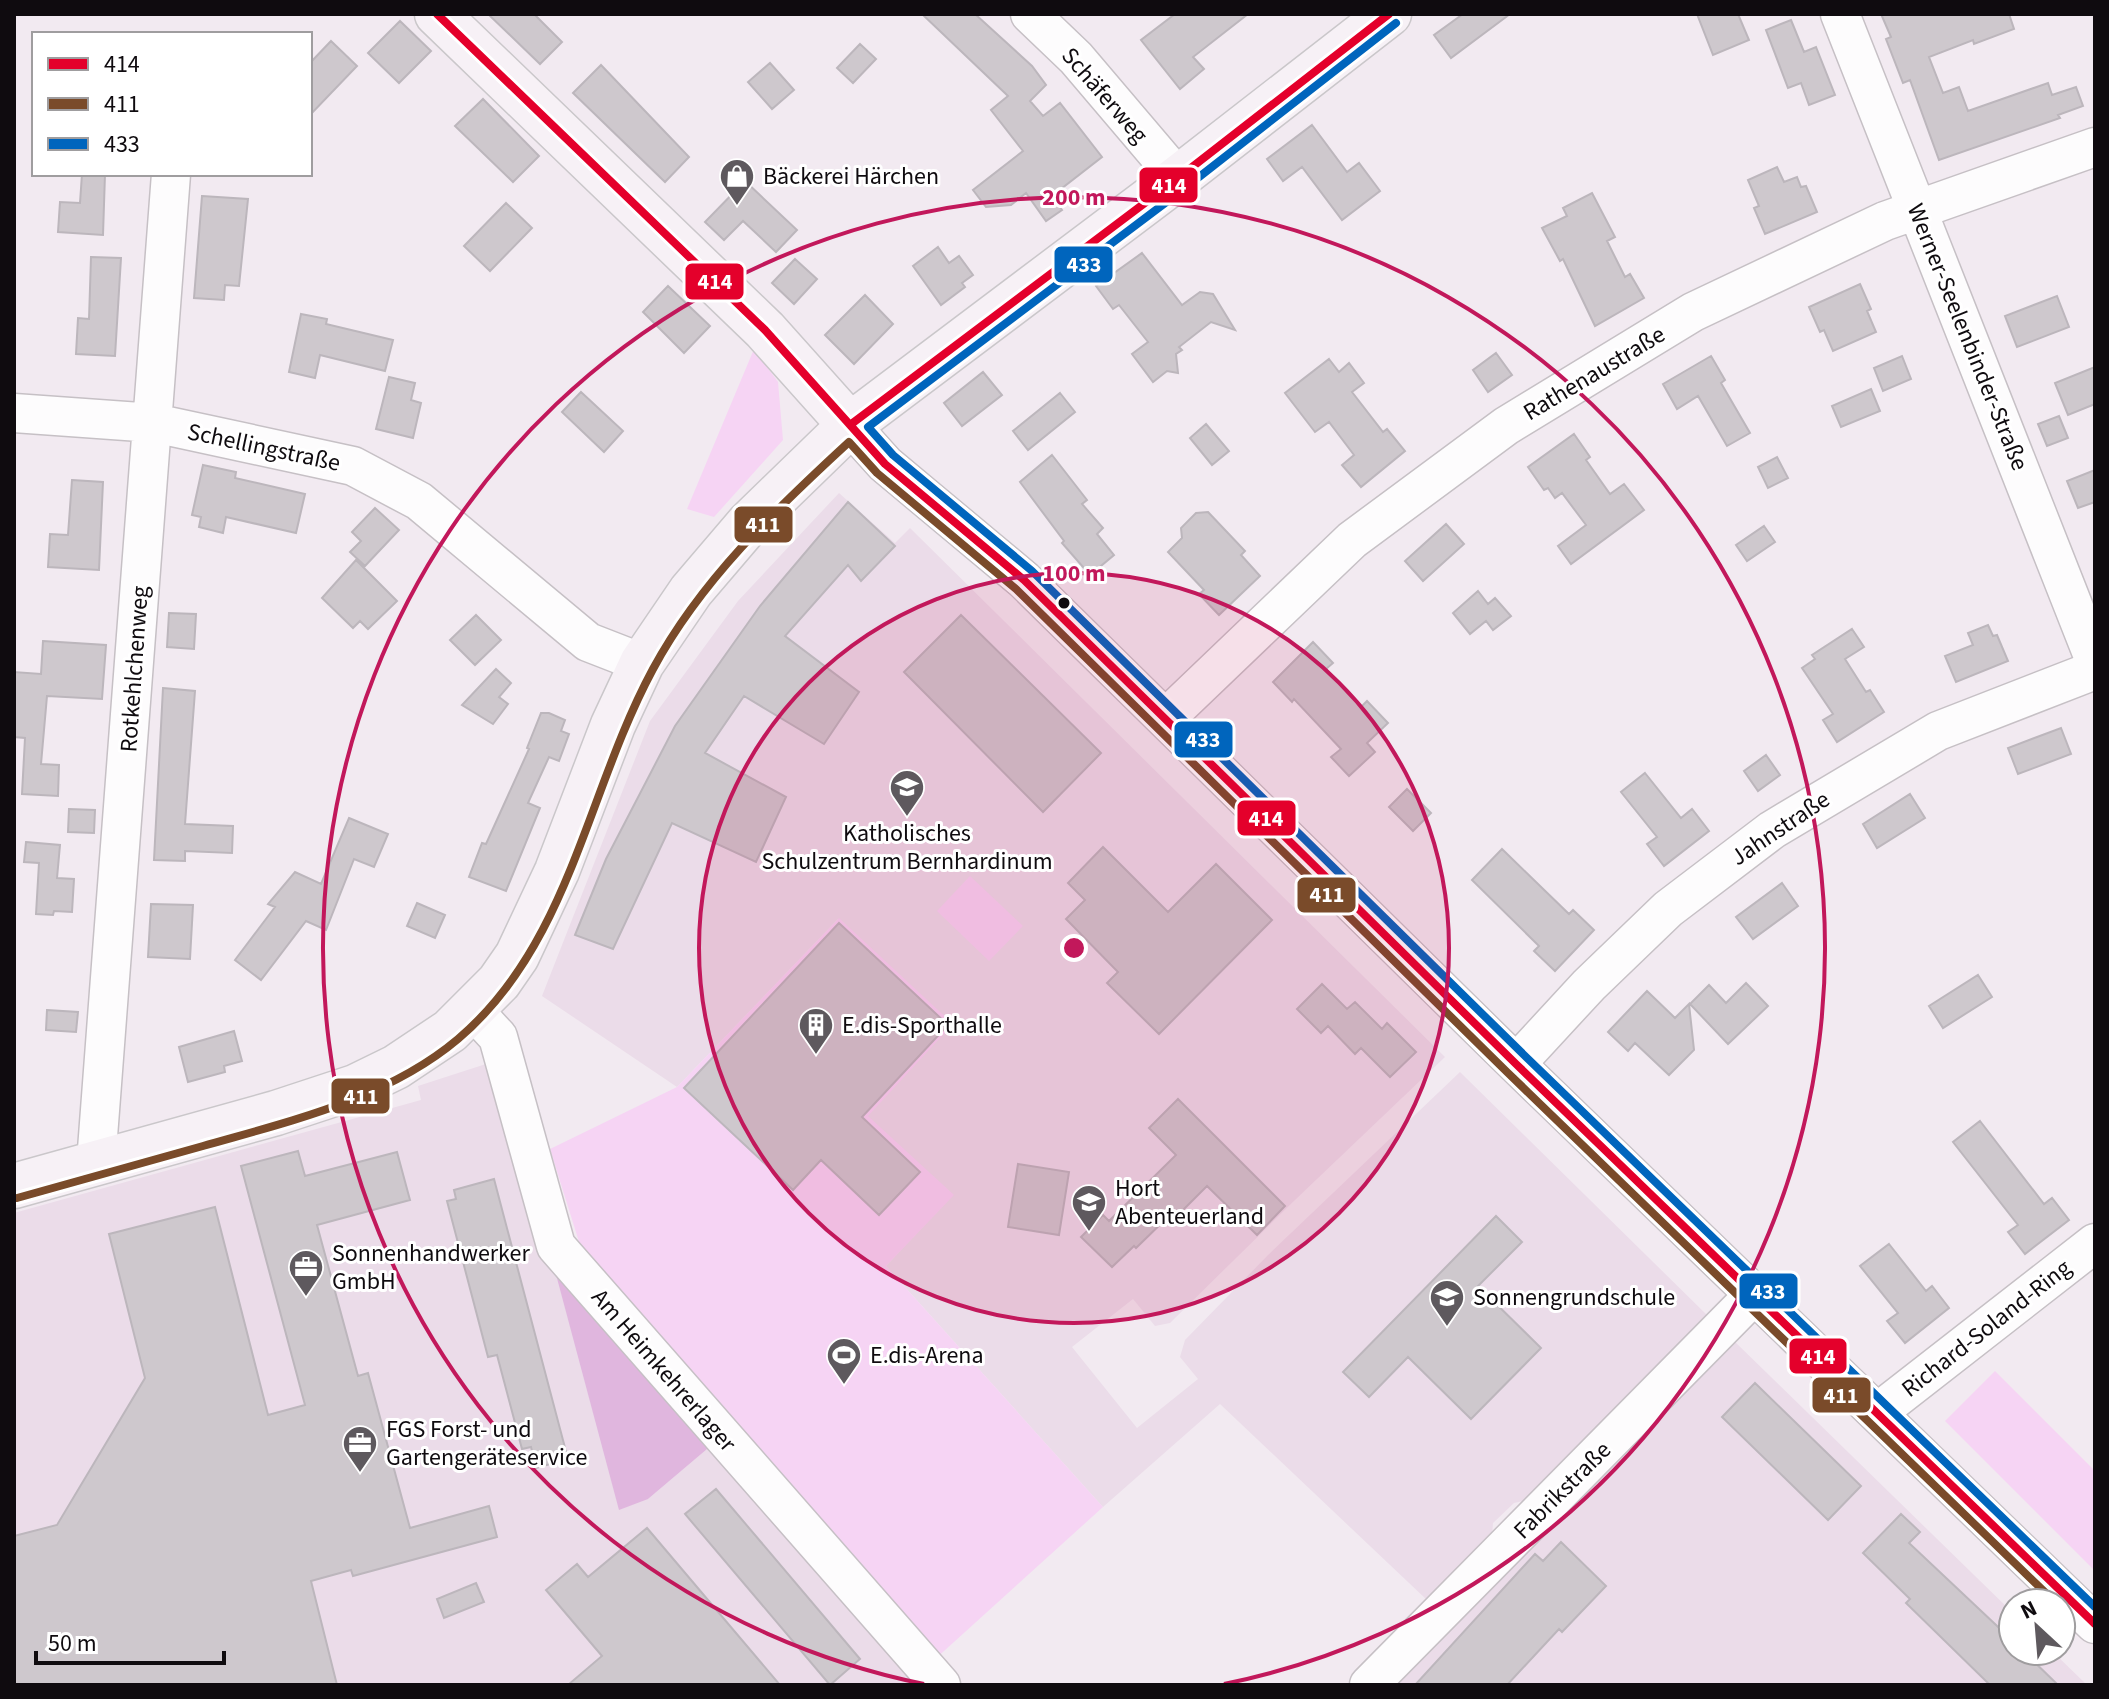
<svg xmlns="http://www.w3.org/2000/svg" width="2109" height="1699" font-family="'Source Sans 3',sans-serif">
<rect width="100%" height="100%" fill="#f2eaf1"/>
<!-- built -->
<path fill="#ebdce9" d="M839,493L895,543L910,528L1445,1057L1295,1200L1170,1323L1155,1326L1133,1299L1072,1347L1137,1428L1198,1379L1180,1357L1185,1340L1268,1255L1460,1072L1709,1317L1527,1500L1514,1503L1493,1523L1492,1535L1427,1600L1220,1404L1103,1507L886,1266L953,1195L867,1116L838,919L677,1087L542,996L650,721L738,601Z
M489,1063L554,1267L648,1499L713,1444L923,1685H14V1213L421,1100L418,1086Z
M1732,1339L2013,1613V1651H2052L2087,1685H1393Z"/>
<!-- green -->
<path fill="#f6d4f4" d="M754,349L778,382L783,440L714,517L687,509Z
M970,876L1023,926L989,961L937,911Z
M839,918L953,1024L868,1116L954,1195L886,1266L1103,1507L933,1661L585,1261L550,1149L677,1087Z
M1995,1371L2095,1471V1571L1945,1421Z"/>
<!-- forest -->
<path fill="#e0b6de" d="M554,1267L713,1444L648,1499L619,1510Z"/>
<!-- building -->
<path fill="#cec8cd" stroke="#bcb6bc" stroke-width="2" d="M488,14H534L562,42L540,64Z
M922,14H975L1032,66L1046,85L1030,101L1043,116L1060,103L1102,157L1052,196L1062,210L1046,221L1026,193L1011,205L986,207L973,190L1023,151L991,110L1008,96Z
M1175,14H1248L1193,57L1204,69L1180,89L1141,40Z
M1463,14H1510L1451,58L1434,35Z
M1697,14H1738L1749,40L1713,55Z
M1881,14H2009L2014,29L1974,44L1973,40L1929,57L1943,93L1959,87L1968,111L2048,83L2052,95L2076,87L2083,106L2058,115L2060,118L1939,160L1910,80L1903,83L1886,39L1891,37Z
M1791,20L1804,52L1816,47L1835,95L1809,105L1801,83L1788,88L1766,30Z
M400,21L431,51L399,83L368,53Z
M331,41L357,66L310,115V63Z
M860,44L876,59L853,83L837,68Z
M770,63L794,90L772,109L748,82Z
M601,65L689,157L665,182L573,93Z
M483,99L539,156L513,182L455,126Z
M1312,125L1347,172L1359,163L1380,191L1342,220L1302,167L1283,181L1267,159Z
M1777,167L1784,182L1797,177L1801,187L1806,186L1817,212L1765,234L1754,208L1759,206L1748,180Z
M82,174H105L103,235L58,232L60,202L80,203Z
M745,181L797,230L776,252L743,221L724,240L705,222Z
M1592,193L1615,237L1607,241L1625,277L1630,274L1644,298L1595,326L1563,259L1560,261L1542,228L1567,216L1563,208Z
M202,196L248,199L239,286L225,285L224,300L194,298Z
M506,203L532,228L490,271L464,246Z
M938,247L949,263L959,256L973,275L962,283L965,287L941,305L913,266Z
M1142,253L1182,305L1200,292L1213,294L1235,330L1211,322L1179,347L1182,350L1176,354L1178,373L1167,371L1153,382L1132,354L1148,342L1119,305L1113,309L1096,286Z
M91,257L121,258L115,356L76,354L78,318L89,319Z
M795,259L817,279L794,304L772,283Z
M1860,284L1871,309L1867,311L1876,332L1833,351L1824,330L1820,332L1809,307Z
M668,286L710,326L684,353L643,312Z
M865,295L893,324L854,364L825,335Z
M2057,296L2069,327L2017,347L2005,316Z
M301,314L327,319L326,324L393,340L385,371L320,355L315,378L289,372Z
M1496,353L1512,375L1488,392L1473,370Z
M1711,356L1725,380L1721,383L1750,433L1727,446L1698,396L1677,409L1663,384Z
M1902,356L1911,379L1883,391L1874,368Z
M1329,359L1339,372L1349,363L1364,383L1352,392L1383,432L1387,429L1405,451L1361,487L1342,465L1354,455L1329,422L1315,432L1285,393Z
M2095,367V404L2068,415L2055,383Z
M983,372L1002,395L962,426L944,403Z
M389,377L415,383L411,400L421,403L413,438L376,429Z
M1871,389L1880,411L1841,427L1832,406Z
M581,392L623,431L604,452L562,412Z
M1060,393L1075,412L1028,450L1013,431Z
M2059,416L2068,438L2047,446L2038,424Z
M1206,424L1229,451L1212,465L1190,438Z
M1574,434L1590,457L1586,460L1610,494L1624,484L1644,510L1571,564L1558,546L1586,525L1562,493L1555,498L1548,488L1544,490L1528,467Z
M1052,455L1087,500L1082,504L1103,528L1097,534L1114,555L1090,575L1062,543L1064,541L1020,482Z
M1777,457L1788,478L1768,488L1758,467Z
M203,465L236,472L235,478L305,494L296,533L226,517L223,533L199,527L201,517L192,515Z
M2095,470V502L2078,508L2067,481Z
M72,480L103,482L99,570L48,567L50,534L68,535Z
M848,502L895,546L861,581L848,565L785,636L859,692L824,744L744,696L705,753L786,797L756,862L672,823L613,949L575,935L606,859L675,726L760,606Z
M375,508L399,530L365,566L350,552L361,541L352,532Z
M1208,512L1245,551L1241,555L1260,576L1219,615L1199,594L1204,590L1168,552L1182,538L1181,528L1196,513Z
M1446,524L1464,544L1423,581L1405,561Z
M1764,526L1775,542L1747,561L1736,545Z
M356,560L397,601L368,629L360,621L353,628L322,598Z
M1478,591L1488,604L1495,598L1511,616L1493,630L1486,621L1470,634L1453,613Z
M169,613L196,614L194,649L167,647Z
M476,615L501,640L475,665L450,640Z
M961,615L1101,753L1043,812L904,672Z
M1988,625L1993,636L1997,635L2008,661L1956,682L1945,656L1973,645L1968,633Z
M1852,629L1864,647L1845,659L1866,692L1870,690L1884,712L1837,742L1823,720L1833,714L1802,668L1815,659L1812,655Z
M43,641L106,645L102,699L47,696L41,764L59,765L58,796L22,794L25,738L14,737V672L41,674Z
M1313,642L1333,663L1326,669L1361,707L1367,701L1388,723L1367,743L1375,752L1349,776L1331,757L1341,749L1294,699L1292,702L1273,682Z
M496,669L511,683L499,697L508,704L493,724L462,705Z
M163,688L195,691L185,824L233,826L232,853L185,851V861L154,860Z
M541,713H549L565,720L561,731L569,734L559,761L549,757L528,803L540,808L506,891L469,877L482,843L486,844L529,749L527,748Z
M2061,728L2071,754L2018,774L2008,748Z
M1766,755L1780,775L1758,791L1744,771Z
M1645,773L1681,818L1692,809L1709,831L1664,866L1647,844L1657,837L1621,792Z
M1407,789L1431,813L1413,831L1389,807Z
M1910,794L1925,818L1877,848L1863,824Z
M69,809L95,810L94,833L68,832Z
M349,818L388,834L374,867L354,859L326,930L306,921L261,980L235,960L275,907L268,904L295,872L321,884Z
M26,842L60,845L57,878L74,879L72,912L54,911L53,915L36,914L39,863L24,862Z
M1103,847L1168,912L1216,864L1272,920L1159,1034L1107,983L1118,972L1066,919L1085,900L1068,883Z
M1502,849L1569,914L1573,910L1594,930L1555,971L1534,951L1539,946L1472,880Z
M1782,883L1798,906L1753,939L1736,917Z
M417,903L445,915L435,938L407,926Z
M151,904L193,905L190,959L148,957Z
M839,923L948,1025L862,1117L920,1172L879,1215L821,1160L793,1190L684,1088Z
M1978,975L1992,997L1943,1028L1929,1006Z
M1746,983L1768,1006L1728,1044L1690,1004L1709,985L1726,1003Z
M1322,984L1347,1009L1355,1002L1382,1029L1387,1023L1416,1052L1390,1077L1361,1048L1355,1054L1328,1026L1321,1033L1297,1009Z
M1647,991L1675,1018L1689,1004L1694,1050L1669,1075L1635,1043L1628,1051L1608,1032Z
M47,1010L78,1012L76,1032L46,1030Z
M234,1031L242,1061L224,1066L225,1072L188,1082L179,1047Z
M1178,1099L1285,1206L1257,1235L1207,1186L1177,1216L1173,1212L1136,1248L1134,1246L1112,1267L1081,1237L1103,1215L1109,1221L1176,1155L1149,1128Z
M1980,1121L2044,1204L2052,1198L2069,1220L2025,1254L2008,1232L2018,1225L1953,1142Z
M298,1151L305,1176L397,1152L410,1200L317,1225L358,1376L368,1373L410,1528L489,1506L497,1537L353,1576L351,1570L311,1581L337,1685H14V1536L57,1525L145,1378L109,1234L215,1207L268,1415L305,1405L241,1166Z
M1018,1164L1069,1172L1059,1235L1008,1227Z
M494,1179L568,1459L536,1468L531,1447L522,1449L497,1355L488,1357L447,1201L456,1199L454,1190Z
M1496,1216L1522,1242L1478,1286L1541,1348L1471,1419L1408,1357L1369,1397L1343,1372Z
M1889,1244L1926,1291L1932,1286L1949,1308L1905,1343L1887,1321L1898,1313L1860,1266Z
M1755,1383L1861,1486L1828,1520L1722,1417Z
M716,1489L860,1659L830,1685L685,1514Z
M1901,1514L1920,1532L1909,1543L2013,1641V1651H2023L2058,1685H1990L1906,1603L1910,1599L1863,1553Z
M647,1528L780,1685H568L602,1656L546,1590L577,1564L588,1577Z
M1561,1542L1606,1586L1562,1632L1559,1629L1507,1685H1415L1535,1554L1543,1561Z
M476,1583L484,1602L444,1618L437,1599Z"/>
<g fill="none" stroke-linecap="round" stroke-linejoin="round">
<!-- minor casing -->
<g stroke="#c6c0c5" stroke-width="41">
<path id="minor" d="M1030,14L1076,58L1178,178
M1840,14L2095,661
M14,413L154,423L353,466L419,501L588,642L642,663
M850,425L885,464L1024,580L1516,1064L2095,1624
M1166,718L1352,540L1506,426L1693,312L1885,221L2095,147
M473,1010L498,1037L556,1246L941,1685
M1516,1064L1589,985L1668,909L1772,830L1938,731L2095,670
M96,1163L171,174
M1877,1413L2095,1243
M1369,1685L1755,1294"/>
</g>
<!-- major casing -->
<g stroke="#cac7ca" stroke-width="47">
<path id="major" d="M437,14L765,330L850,425
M14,1186L276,1113L355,1087L396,1067L450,1031L499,982L517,956L557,871L613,725L642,663L691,591L749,523L850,425L1178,178L1389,14"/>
</g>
<!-- minor -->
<use href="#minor" stroke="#fdfcfd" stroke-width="38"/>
<!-- major -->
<use href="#major" stroke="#f7f1f6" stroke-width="44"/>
<!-- bus-1 casing -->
<g stroke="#fff" stroke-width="14">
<path id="bus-1" d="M437,14L765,330L885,464L1024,580L1516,1064L2095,1624
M850,425L1178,178L1389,14"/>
</g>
<!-- bus-2 casing -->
<g stroke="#fff" stroke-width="14">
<path id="bus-2" d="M17,1198C79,1181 141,1163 203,1146C290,1121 387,1099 458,1039C570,944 586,793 653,669C701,580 775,510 849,442L877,473L1016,589L1508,1073L2056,1603"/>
</g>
<!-- bus-3 casing -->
<g stroke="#fff" stroke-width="14">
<path id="bus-3" d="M1396,23L1185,188L868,427L893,455L1032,571L1524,1055L2095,1607"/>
</g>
<!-- bus-1 -->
<use href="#bus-1" stroke="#e4002b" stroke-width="8"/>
<!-- bus-2 -->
<use href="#bus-2" stroke="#7a4b2a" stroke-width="8"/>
<!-- bus-3 -->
<use href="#bus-3" stroke="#0065bd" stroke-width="8"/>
</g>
<!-- distance rings -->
<circle cx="1074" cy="948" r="375" fill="#c2185b" fill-opacity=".12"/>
<g fill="none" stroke="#c2185b" stroke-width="4">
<circle cx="1074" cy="948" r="375"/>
<path d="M924 1684A751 751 0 1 1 1224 1684"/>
</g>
<!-- icons -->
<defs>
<g id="shop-pin" transform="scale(1.8)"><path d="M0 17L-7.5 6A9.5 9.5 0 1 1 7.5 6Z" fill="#5e595e" stroke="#fff"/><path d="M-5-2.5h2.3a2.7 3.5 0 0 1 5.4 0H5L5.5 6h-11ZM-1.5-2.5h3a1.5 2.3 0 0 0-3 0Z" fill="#fff"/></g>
<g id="school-pin" transform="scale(1.8)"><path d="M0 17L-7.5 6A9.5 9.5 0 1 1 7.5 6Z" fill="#5e595e" stroke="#fff"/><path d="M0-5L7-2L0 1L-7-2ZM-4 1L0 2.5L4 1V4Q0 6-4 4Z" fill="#fff"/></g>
<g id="building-pin" transform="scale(1.8)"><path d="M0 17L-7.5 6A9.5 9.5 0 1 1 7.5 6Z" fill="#5e595e" stroke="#fff"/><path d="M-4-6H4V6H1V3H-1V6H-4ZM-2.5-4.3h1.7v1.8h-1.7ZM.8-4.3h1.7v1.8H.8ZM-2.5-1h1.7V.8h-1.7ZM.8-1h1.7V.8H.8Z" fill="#fff"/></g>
<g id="office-pin" transform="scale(1.8)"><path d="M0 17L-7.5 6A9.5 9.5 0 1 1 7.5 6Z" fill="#5e595e" stroke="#fff"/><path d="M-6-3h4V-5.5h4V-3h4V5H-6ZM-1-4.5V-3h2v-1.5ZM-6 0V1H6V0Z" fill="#fff"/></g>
<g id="stadium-pin" transform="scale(1.8)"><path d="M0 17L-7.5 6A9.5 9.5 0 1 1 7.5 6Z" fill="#5e595e" stroke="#fff"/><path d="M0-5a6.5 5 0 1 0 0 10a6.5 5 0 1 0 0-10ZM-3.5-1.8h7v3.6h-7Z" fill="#fff"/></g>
</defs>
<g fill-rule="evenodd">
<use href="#shop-pin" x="737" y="176"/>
<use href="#school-pin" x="907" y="787"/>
<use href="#building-pin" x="816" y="1025"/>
<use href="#school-pin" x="1089" y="1202"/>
<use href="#office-pin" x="306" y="1267"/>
<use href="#school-pin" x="1447" y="1297"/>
<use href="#stadium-pin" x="844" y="1355"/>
<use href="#office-pin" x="360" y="1443"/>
</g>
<!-- markers -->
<circle fill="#0f0b0f" stroke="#fff" stroke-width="3" cx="1064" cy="603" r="7"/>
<g text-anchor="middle" stroke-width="6" stroke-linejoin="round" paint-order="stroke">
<!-- street labels -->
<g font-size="24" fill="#0f0b0f" stroke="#fff">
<text transform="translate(1105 95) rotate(49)" y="8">Schäferweg</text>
<text transform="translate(1968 337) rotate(68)" y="8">Werner-Seelenbinder-Straße</text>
<text transform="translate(1594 373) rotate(-31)" y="8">Rathenaustraße</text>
<text transform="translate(264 447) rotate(12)" y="8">Schellingstraße</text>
<text transform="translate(134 669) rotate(-86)" y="8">Rotkehlchenweg</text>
<text transform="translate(1780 828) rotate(-34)" y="8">Jahnstraße</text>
<text transform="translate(1986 1328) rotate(-38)" y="8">Richard-Soland-Ring</text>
<text transform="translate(664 1370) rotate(49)" y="8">Am Heimkehrerlager</text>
<text transform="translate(1562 1490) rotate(-45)" y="8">Fabrikstraße</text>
</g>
<!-- poi labels -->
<g font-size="24" fill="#0f0b0f" stroke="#fff" text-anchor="start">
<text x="763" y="184">Bäckerei Härchen</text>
<text x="907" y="841" text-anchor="middle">Katholisches<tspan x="907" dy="28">Schulzentrum Bernhardinum</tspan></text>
<text x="842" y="1033">E.dis-Sporthalle</text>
<text x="1115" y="1196">Hort<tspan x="1115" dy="28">Abenteuerland</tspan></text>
<text x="332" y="1261">Sonnenhandwerker<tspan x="332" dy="28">GmbH</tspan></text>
<text x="1473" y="1305">Sonnengrundschule</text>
<text x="870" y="1363">E.dis-Arena</text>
<text x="386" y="1437">FGS Forst- und<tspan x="386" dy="28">Gartengeräteservice</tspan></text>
</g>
</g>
<circle cx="1074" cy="948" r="12" fill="#c2185b" stroke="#fff" stroke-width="4"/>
<g font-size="24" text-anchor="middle" font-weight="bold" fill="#c2185b" stroke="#fff" stroke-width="6" stroke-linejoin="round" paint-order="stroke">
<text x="1074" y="205">200 m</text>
<text x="1074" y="581">100 m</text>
</g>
<g stroke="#fff" stroke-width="3">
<rect x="1138" y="166" width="61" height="38" rx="8" fill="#e4002b"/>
<rect x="1053" y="245" width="61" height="39" rx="8" fill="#0065bd"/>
<rect x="684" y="262" width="61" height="39" rx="8" fill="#e4002b"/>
<rect x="733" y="505" width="61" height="39" rx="8" fill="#7a4b2a"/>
<rect x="1173" y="720" width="61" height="39" rx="8" fill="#0065bd"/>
<rect x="1236" y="799" width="61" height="38" rx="8" fill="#e4002b"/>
<rect x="1296" y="876" width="61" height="38" rx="8" fill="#7a4b2a"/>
<rect x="330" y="1077" width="61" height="38" rx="8" fill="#7a4b2a"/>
<rect x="1738" y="1272" width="61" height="38" rx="8" fill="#0065bd"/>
<rect x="1788" y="1337" width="60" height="38" rx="8" fill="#e4002b"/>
<rect x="1811" y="1376" width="61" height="38" rx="8" fill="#7a4b2a"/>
</g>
<g font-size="22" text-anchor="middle" font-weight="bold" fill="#fff">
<text x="1169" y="193">414</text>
<text x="1084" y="272">433</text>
<text x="715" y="289">414</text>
<text x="763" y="532">411</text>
<text x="1203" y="747">433</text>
<text x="1266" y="826">414</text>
<text x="1327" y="902">411</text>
<text x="361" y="1104">411</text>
<text x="1768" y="1299">433</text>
<text x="1818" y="1364">414</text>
<text x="1841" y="1403">411</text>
</g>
<!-- border -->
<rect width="2109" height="1699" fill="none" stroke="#0f0b0f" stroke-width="32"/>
<!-- legend -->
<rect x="32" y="32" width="280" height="144" fill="#ffffff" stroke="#9f9d9f" stroke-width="2"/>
<rect x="48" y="58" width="40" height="12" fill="#e4002b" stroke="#9f9d9f" stroke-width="2"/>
<text x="104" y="72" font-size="24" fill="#0f0b0f">414</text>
<rect x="48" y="98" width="40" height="12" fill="#7a4b2a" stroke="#9f9d9f" stroke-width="2"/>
<text x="104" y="112" font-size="24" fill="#0f0b0f">411</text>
<rect x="48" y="138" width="40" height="12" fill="#0065bd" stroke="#9f9d9f" stroke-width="2"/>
<text x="104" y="152" font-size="24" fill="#0f0b0f">433</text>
<!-- north arrow -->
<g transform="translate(2037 1627) rotate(334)"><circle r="38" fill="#ffffff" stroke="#9f9d9f" stroke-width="2"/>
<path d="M0-6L14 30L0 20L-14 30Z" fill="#5e595e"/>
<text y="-12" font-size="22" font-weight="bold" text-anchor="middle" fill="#0f0b0f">N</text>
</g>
<!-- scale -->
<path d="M36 1651v12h188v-12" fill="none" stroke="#0f0b0f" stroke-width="4"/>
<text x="48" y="1651" font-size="24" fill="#0f0b0f" stroke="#ffffff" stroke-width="6" paint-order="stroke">50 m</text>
</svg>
